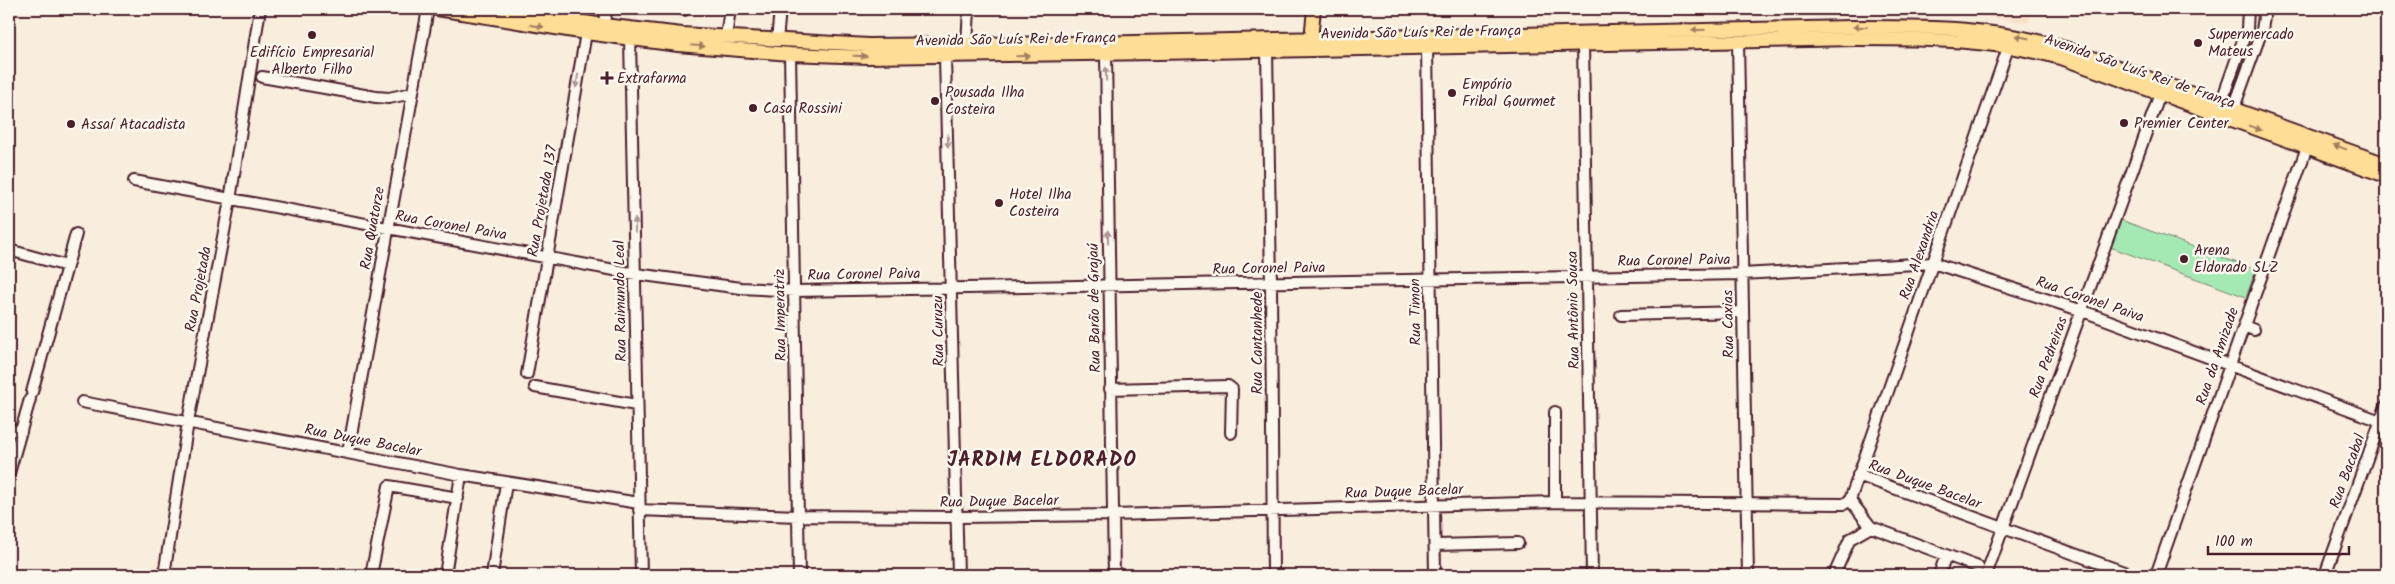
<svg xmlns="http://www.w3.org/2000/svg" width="2395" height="584" font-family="Kalam,sans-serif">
<rect width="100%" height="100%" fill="#f9eddd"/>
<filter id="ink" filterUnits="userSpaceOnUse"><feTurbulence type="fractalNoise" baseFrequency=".02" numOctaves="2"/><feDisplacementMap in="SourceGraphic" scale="10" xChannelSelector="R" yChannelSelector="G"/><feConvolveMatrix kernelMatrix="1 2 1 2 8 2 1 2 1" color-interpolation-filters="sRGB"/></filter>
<g filter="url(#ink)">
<!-- built -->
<path fill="#f7e1cb" d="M1969,9H2033L2028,23L1968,14Z"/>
<!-- green -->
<path fill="#a4e8b3" stroke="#77846f" d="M2121,220L2256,270L2246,297L2110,247Z"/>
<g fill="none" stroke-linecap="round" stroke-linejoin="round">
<!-- minor casing -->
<g stroke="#4a1f2b" stroke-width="14">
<path id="minor" d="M684,10V9
M603,25L607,9
M626,33L630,39L641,575
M726,37L730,9
M777,41L780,9
M1738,42L1748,575
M967,45L969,9
M1583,45L1592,575
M1101,48L1106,54L1114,575
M1427,48L1435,575
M1267,51L1271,283L1273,575
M790,54L799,575
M945,57L958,575
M262,77L376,97L389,98L412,93
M2237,109L2236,102L2262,30L2264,17L2262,9
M2221,110V103L2247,29L2248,9
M134,181L636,274L741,288L795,291L1742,274L1933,263L2080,310L2386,423
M9,250L67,266
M1621,315L1743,312
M2244,326L2254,330
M527,374L586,33
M535,387L636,405
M1110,389L1228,386L1232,389L1231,433
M32,392L76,234
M82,402L461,475L639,503
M9,429L21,432
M348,452L428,9
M9,473L30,399
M1858,475L2132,575
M1850,500L1871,527L1978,567
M1555,502V412
M639,510L799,516L958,517L1113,515L1555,502L1844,504L1850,500L2009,45
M1435,545L1518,543
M164,575L188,422L230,200L260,9
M371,575L389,486L458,498
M445,575L461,475
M492,575L506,483
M1834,575L1850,539L1871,527
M1939,575L1946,555
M1986,575L2160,94
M2156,575L2307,147
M2325,575L2386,406"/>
</g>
<!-- major casing -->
<g stroke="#4a1f2b" stroke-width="16">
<path id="major" d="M437,9L586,33L678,45L790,54L867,57L1158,53L1856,39C1927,39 1995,39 2064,59L2386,176
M505,9L603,25L682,34L868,45L1087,43L1851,27C1929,27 1991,26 2068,49L2386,164
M1314,46L1311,39L1314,9"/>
</g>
<!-- minor -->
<use href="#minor" stroke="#fbf7ec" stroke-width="10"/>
<!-- major -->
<use href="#major" stroke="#fedd96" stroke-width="12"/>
</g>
<!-- one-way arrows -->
<defs><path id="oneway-solid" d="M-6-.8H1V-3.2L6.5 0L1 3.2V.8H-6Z" transform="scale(1.25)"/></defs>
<g fill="#a47e60">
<use href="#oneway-solid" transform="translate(537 26) rotate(9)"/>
<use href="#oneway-solid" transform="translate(1860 27) rotate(180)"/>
<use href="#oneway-solid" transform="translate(1698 30) rotate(178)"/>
<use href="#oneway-solid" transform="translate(2022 37) rotate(-169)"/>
<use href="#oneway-solid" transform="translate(698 46) rotate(5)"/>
<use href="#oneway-solid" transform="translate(860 56) rotate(2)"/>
<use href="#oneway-solid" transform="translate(1023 56) rotate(-1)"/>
<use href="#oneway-solid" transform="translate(2255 128) rotate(20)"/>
<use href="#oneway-solid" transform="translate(2340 147) rotate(-160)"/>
</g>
<g fill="#ab9695">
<use href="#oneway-solid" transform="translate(1106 74) rotate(-91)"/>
<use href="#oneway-solid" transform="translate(577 81) rotate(100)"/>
<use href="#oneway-solid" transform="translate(948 141) rotate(88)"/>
<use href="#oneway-solid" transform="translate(635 225) rotate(-91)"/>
<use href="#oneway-solid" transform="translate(1108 237) rotate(-91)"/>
</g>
</g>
<!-- markers -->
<g fill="#4a1f2b" stroke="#fbf7ec" stroke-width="2">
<circle cx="312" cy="35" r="5"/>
<circle cx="2198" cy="43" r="5"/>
<path d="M604.5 70.5h5v5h5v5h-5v5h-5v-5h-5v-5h5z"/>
<circle cx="1452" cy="93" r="5"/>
<circle cx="935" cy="101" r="5"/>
<circle cx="753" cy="108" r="5"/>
<circle cx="2124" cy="123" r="5"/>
<circle cx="71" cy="124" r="5"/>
<circle cx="999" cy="203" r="5"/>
<circle cx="2184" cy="259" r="5"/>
</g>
<g text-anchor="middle" stroke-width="5" stroke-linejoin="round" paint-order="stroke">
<!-- street labels -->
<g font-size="15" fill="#4a1f2b" stroke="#fbf7ec">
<text transform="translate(1421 32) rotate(-1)" y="5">Avenida São Luís Rei de França</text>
<text transform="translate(1016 39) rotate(-1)" y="5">Avenida São Luís Rei de França</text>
<text transform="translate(2140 71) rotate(19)" y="5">Avenida São Luís Rei de França</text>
<text transform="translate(542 201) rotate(-80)" y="5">Rua Projetada 137</text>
<text transform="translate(451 225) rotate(10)" y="5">Rua Coronel Paiva</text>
<text transform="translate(372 228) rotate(-80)" y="5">Rua Quatorze</text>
<text transform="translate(1919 255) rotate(-71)" y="5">Rua Alexandria</text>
<text transform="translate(1674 260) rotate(-1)" y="5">Rua Coronel Paiva</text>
<text transform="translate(1269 268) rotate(-1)" y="5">Rua Coronel Paiva</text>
<text transform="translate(864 274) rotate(-1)" y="5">Rua Coronel Paiva</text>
<text transform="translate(198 289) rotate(-79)" y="5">Rua Projetada</text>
<text transform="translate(2090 299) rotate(19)" y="5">Rua Coronel Paiva</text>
<text transform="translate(620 301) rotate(-91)" y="5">Rua Raimundo Leal</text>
<text transform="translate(1094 308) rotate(-91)" y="5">Rua Barão de Grajaú</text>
<text transform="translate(1573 310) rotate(-91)" y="5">Rua Antônio Sousa</text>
<text transform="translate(1415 312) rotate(-91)" y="5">Rua Timon</text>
<text transform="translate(780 315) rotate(-91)" y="5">Rua Imperatriz</text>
<text transform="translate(1728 324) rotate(-91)" y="5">Rua Caxias</text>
<text transform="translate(938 331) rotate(-91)" y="5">Rua Curuzu</text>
<text transform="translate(1257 343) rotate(-90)" y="5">Rua Cantanhede</text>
<text transform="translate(2217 356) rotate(-71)" y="5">Rua da Amizade</text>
<text transform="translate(2048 357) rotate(-70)" y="5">Rua Pedreiras</text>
<text transform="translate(363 440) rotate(11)" y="5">Rua Duque Bacelar</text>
<text transform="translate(2347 471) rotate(-70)" y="5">Rua Bacabal</text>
<text transform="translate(1925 484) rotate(20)" y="5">Rua Duque Bacelar</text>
<text transform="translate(1404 491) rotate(-2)" y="5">Rua Duque Bacelar</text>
<text transform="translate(999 501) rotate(-1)" y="5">Rua Duque Bacelar</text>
</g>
<!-- poi labels -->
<g font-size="15" fill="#4a1f2b" stroke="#fbf7ec" text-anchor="start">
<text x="2208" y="39">Supermercado<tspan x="2208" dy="17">Mateus</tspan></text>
<text x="312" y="57" text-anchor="middle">Edifício Empresarial<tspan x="312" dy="17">Alberto Filho</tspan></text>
<text x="617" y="83">Extrafarma</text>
<text x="1462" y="89">Empório<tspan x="1462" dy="17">Fribal Gourmet</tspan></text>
<text x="945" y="97">Pousada Ilha<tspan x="945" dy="17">Costeira</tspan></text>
<text x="763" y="113">Casa Rossini</text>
<text x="2134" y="128">Premier Center</text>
<text x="81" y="129">Assaí Atacadista</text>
<text x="1009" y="199">Hotel Ilha<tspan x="1009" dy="17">Costeira</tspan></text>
<text x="2194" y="255">Arena<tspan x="2194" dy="17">Eldorado SLZ</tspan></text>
</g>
<!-- district labels -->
<g font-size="20" font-weight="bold" letter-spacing="1" fill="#4a1f2b" stroke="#fbf7ec">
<text x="1042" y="466">JARDIM ELDORADO</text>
</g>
</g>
<!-- margin -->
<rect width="2395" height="584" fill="none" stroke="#fbf7ec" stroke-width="30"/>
<rect x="15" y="15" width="2365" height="554" fill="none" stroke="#4a1f2b" stroke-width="2" filter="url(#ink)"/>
<!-- scale -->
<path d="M2208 546v8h141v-8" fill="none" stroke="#4a1f2b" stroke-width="2.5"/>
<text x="2215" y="546" font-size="15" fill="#4a1f2b" stroke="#fbf7ec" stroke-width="4" paint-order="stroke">100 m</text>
</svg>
